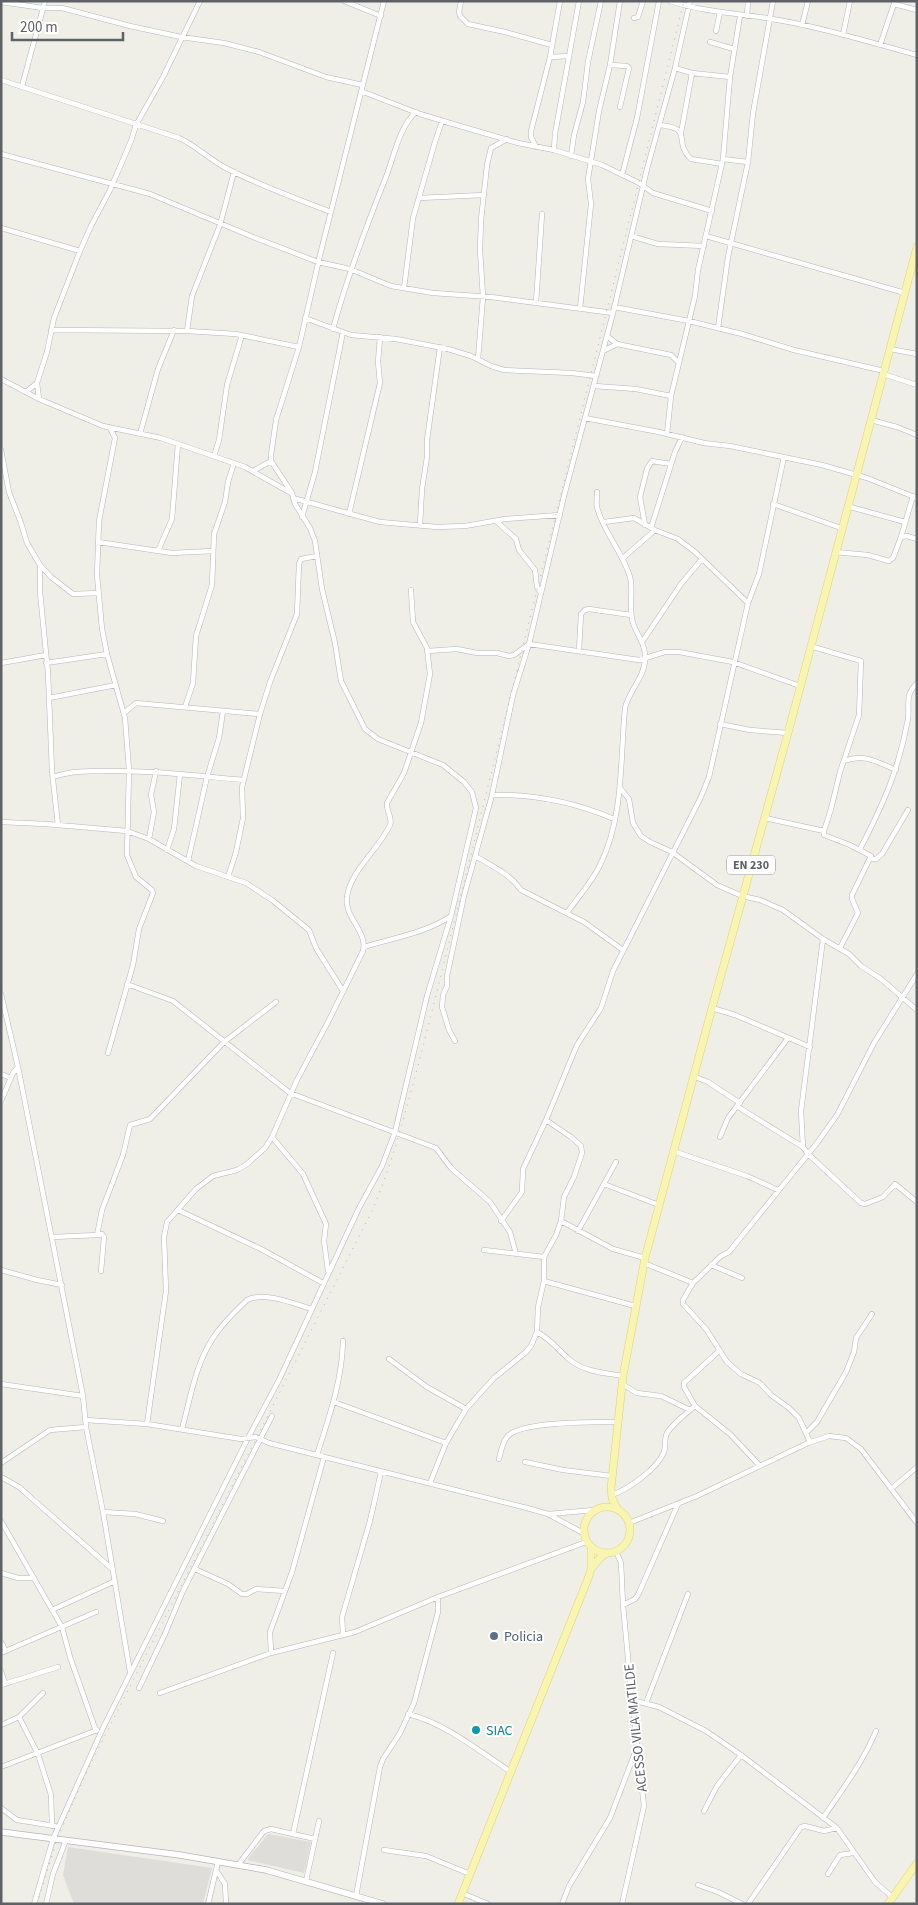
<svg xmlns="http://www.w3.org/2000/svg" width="918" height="1905" font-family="'Source Sans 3',sans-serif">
<rect width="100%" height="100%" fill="#efeee7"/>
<!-- industrial -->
<path fill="#deddd9" d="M268,1834L311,1842L304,1873L247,1860Z
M68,1847L212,1868L203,1904H74L63,1875Z"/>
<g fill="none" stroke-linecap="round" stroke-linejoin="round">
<!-- minor casing -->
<g stroke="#b4b6ba" stroke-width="5.5">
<path id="minor" d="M344,1L381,16
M461,1L459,12L460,16L468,24L505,32L552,45
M670,1C703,12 738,13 772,19C821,27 869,42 917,55
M1,2L43,8H62L130,26L181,37L224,43L259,52L326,77L363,85
M894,4L917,10
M747,16L748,1
M634,18L638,17L643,1
M802,25L808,1
M716,31L720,12
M843,35L850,1
M710,42L734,49
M880,45L895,1
M550,57L569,56
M610,65L627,66L629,68L620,107
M675,68L692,73L730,77
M1,80L179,138C195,145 208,158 224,167C258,185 295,198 331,212
M22,86L45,1
M361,91L420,114L453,124L518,143L554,150L602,165L639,183L653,193L712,211
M660,125C695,129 672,141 691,159L722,164
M681,133L692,73
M536,147L531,137V131L550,57L560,1
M554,150L555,134L579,1
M1,154L150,194L253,237L318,262L350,269L391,286L433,293L491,297L613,313
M571,156L574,135L583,102L588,62L601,1
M723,159L748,162
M622,175L637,118L659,1
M419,198L484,195
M1,228L80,251
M631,236L658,244L704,246
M706,236L905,293
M404,288L413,218L435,142L442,121
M536,303L542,214
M614,307L689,321L742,334L794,350L884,371
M580,309L591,204L588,179L599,111L610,65L620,1
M305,318L351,335L396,339L448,349L471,356L491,366L504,370L572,373L596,376
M718,328L728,257L748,162L753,113L773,1
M333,329C347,277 366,227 386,177C394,157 399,127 416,112
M51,330L187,331L236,334L299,347
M187,331L192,296L220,225L234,172
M607,336L617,344L671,355L678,362
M890,349L917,354
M603,351L617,344
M478,359L483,297L480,250L481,220L487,165L491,148L507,139
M883,374L917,385
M1,379L39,399L103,426L161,438L245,467L291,493
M594,386L636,389L671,396
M26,392L37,383
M39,399L37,383L47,352L54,318L80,251L91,226L110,190L131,141L136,125L163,77L200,1
M585,418L659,432L704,443L730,446L822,465L867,478L917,498
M871,420L897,427L917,435
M140,434L158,369L174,330
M667,434L671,396L695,296L698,270L723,159L730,77L740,16
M1,450L9,492L21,523L27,543L40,565L51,577L73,594L98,593
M214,456L219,440L227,385L242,335
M253,471L271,461
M293,498L380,522L437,527L465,526L505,519L560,515
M773,504L841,528
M847,506L905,522
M349,514L380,383L378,362L380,337
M302,517L315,472L343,332
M496,521L516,539L519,550L535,570L537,587L541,593
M604,522L634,518L655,530L678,539L695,552L748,603
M420,525L422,489L427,457V440L440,347
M645,525L640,497L647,469L652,461L671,464
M651,528L675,452L682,437
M901,537L913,496
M98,542L172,553L213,551
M158,551L172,519L178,444
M835,552L868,555L889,561L893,558L901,537L907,536L917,539
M623,558L655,530
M40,565V592L48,673L52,771L58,825
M642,642L681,584L702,559
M427,651L457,649L477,653H497L509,656L514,655L529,644L639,660L665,652H679L733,662L800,686
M579,651L581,614L585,610L589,609L631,615
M1,663L46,655
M46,663L107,654
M49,698L116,685
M185,707L193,683L196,636L212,585L214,534L225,502L228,482L234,463
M124,713L136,703L260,714
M720,724L750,730L788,733
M844,761C864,753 877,762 896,770
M53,777C70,771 87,771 106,771C152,770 198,776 244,780
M620,788L629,799L633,823L641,836L650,842L672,852L717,885L742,896L760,900L783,910L823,939L849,954L861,966L881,979L917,1010
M492,795C535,794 574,802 614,819
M765,818L824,831L831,809L840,772L859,715L861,661L810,646
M1,822L46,824L127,831L149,839L196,866L246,883L272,900L309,930L316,948L343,991
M824,831V835L850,845L871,856L852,895V899L858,913L840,948
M149,839L154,812L151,795L156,771
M860,849C883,805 899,769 908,719C910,702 904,697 917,683
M167,850L174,829L180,774
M475,856C492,866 510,874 521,890L584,922L623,950
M871,859H876L882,854L908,810
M188,861L207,777L219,738L223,711
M228,877L236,852L243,818L242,787L260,714L270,682L297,614L299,564L301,559L317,556
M567,913C578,897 592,882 600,865C624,817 620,760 625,708C629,691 645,676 645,659C646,645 637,635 633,623C628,608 634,592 630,577C623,552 603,532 597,507C596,503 597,497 597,492
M823,939L801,1111L803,1147L808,1154L861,1203L865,1204L883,1197L895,1184L917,1202
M364,947C393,938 426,933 451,916
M127,984L173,1001L290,1093L436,1148L451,1168L490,1202L510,1232L516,1254
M1,994L18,1067L83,1396L86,1427L103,1512L130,1672
M712,1008L735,1015L810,1047
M455,1041L449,1030L442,1007L443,995L447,986V976L464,896L492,795L513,695L529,644L564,496L613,313L647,169L675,68L690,1
M108,1053L133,965L139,929L153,893L152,890L136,877L127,855L129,770L125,718L107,654L102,629L97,575L99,521L115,438L110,428
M1,1074L11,1078
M693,1076L708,1082L740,1103
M1,1101L13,1073L18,1067
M738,1107L803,1147
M272,1137L303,1174L326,1224L324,1241L328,1271
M720,1137L728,1118L788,1038
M673,1151L747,1176L778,1190
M604,1184L659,1205
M178,1210L261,1249L323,1283
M501,1221L522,1192L523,1169L546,1120L577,1045L601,1008L613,971L700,799L709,777L748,603L759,574L784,457
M561,1221L613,1249L645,1258
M578,1231L616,1162
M52,1237L97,1235
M484,1250L544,1257
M644,1263L693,1283L721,1256L729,1252L817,1143L837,1115L874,1043L917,974
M711,1265L742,1278
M1,1270L37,1280L62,1285
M101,1271L104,1237L102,1234L97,1235L102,1210L123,1155L130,1125L150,1119L224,1042L276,1002
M544,1281L635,1306
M693,1283L683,1300V1304L706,1329L727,1362L741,1374L760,1383L771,1395L789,1408L799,1418L810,1442
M537,1332C552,1340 558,1350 570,1360C585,1372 605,1373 623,1376
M389,1359L427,1387L466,1409
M1,1384L83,1396
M622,1384L637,1393L661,1396L690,1410
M334,1402L446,1443
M695,1406L730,1434L760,1466
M86,1420L147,1424L241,1439L256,1437L269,1443L527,1508L548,1514L583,1533
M147,1424L166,1291L164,1237L167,1222L196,1189L213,1176L237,1170L247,1164L265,1148L272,1137L297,1080L329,1020L363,951C368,931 344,918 347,897C350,871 380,848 390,825C393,818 386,811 387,803L404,773L421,723L430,674L427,648L413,622L411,590
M182,1429C191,1396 196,1359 218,1331C226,1320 237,1310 247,1300C265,1291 294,1304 312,1309
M806,1433L817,1422L846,1372L854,1352L856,1338L872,1314
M317,1455C329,1417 342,1381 343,1341
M499,1459C501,1452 502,1443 507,1437C519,1421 597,1422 618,1422
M525,1462L563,1470L612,1476
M1,1463L50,1430L86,1427
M1,1477L19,1487L112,1569
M430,1483L446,1443L466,1409L494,1378L526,1352L531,1346L537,1332L538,1307L544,1281V1257L556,1235L561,1221L564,1197L574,1177L582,1153L581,1146L571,1137L546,1120
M891,1489L917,1467
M611,1495C628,1490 658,1468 664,1452C666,1446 664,1439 667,1433C674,1423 685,1414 695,1406L684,1387V1383L719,1351
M103,1512L135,1514L163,1521
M549,1514L594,1510
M1,1521L62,1627L70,1657L96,1731
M629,1523L697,1496L808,1443L829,1436L846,1438L861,1449L917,1523
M616,1551L621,1563L623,1605L632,1700L644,1806L622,1904
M195,1569L228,1584L242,1594H247L256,1589L285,1591
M1,1573L18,1578H34
M623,1605L635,1599L638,1595L678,1504
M52,1610L115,1581
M343,1634L342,1617L370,1521L381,1472
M1,1642L6,1651
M1,1653L96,1612
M271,1653L270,1632L292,1572L324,1457
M1,1671L5,1684
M1,1685L58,1667
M139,1688L165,1634L183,1591L272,1416
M160,1693L271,1653L355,1632L438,1597L586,1542
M632,1700L659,1707L706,1731L741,1755L837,1828L875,1882L892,1897
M646,1703L688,1594
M408,1714C445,1723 479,1751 511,1772
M19,1717L38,1754L51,1795L52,1826
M1,1725L19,1717L43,1693
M1,1767L97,1730
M1,1808L17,1820L55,1826
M704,1811L717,1786L741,1755
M823,1818C842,1790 863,1762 876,1731
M293,1834L333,1653
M384,1850L426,1856L470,1874
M238,1865L264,1831L271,1829L315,1839
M216,1870L225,1884L226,1904
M828,1874L840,1855L853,1853
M306,1881L319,1821
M698,1885L718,1892L742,1904
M462,1893L488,1904
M356,1896L380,1767L383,1759L400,1733L414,1703L438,1612V1597
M34,1904L53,1839L103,1728L248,1438L279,1380L359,1208L382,1166L395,1132L427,996L451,916L476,808L472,792L464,782L443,765L378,739L365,729L341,681L335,643L322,589L315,541L310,528L295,504L292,493L271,461V455L276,420L299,347L320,255L384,1
M46,1904L53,1874L66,1840
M208,1904L218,1862
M562,1904L569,1886L610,1818L636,1750
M748,1904L801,1827L805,1826L824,1831L837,1828"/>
</g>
<!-- tertiary casing -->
<g stroke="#b4b6ba" stroke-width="7">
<path id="tertiary" d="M1,1832L180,1855L266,1870L383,1904"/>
</g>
<!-- primary casing -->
<g stroke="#e5d16a" stroke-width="8">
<path id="primary" d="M584 1530a23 23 0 1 1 46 0a23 23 0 1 1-46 0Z
M617,1509L612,1498L611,1488L623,1376L645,1258L712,1008L788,733L917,247
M591,1569L600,1558L607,1553
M458,1904L589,1576L591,1569V1548
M888,1904L917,1863"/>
</g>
<!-- minor -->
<use href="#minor" stroke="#fff" stroke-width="4.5"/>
<!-- tertiary -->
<use href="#tertiary" stroke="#fff" stroke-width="5.5"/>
<!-- primary -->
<use href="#primary" stroke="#f8f5b3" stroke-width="7"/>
<!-- rail -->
<path stroke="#b5b5b6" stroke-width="1" stroke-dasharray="1 6" stroke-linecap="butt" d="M37,1904L57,1839L87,1771L371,1213C394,1161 407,1106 422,1051L684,1"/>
</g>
<!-- markers -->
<circle fill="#5c6f8a" stroke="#fff" stroke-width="2" cx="494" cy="1636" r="5"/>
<circle fill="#0f9aa8" stroke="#fff" stroke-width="2" cx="476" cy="1730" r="5"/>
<g text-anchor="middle" stroke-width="4" stroke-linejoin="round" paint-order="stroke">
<!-- shield labels -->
<rect fill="#fff" stroke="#8e9094" stroke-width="1" x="727" y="855.5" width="48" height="19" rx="4"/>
<g font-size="12" font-weight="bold" fill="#5e6166">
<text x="751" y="869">EN 230</text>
</g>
<!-- service labels -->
<g font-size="14" fill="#4e5e75" stroke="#fff" text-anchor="start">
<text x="504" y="1641">Policia</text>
</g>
<!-- street labels -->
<g font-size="14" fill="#5e6166" stroke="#fff">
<text transform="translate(635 1728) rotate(-96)" y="5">ACESSO VILA MATILDE</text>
</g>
<!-- culture labels -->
<g font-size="14" fill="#0d838f" stroke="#fff" text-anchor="start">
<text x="486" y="1735">SIAC</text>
</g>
</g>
<!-- border -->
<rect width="918" height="1905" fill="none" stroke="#5e6166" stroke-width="5"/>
<!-- scale -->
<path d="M12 32v8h111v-8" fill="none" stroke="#5e6166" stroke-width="2.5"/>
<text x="20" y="32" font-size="15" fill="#5e6166" stroke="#ffffff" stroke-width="4" paint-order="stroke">200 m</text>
</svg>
